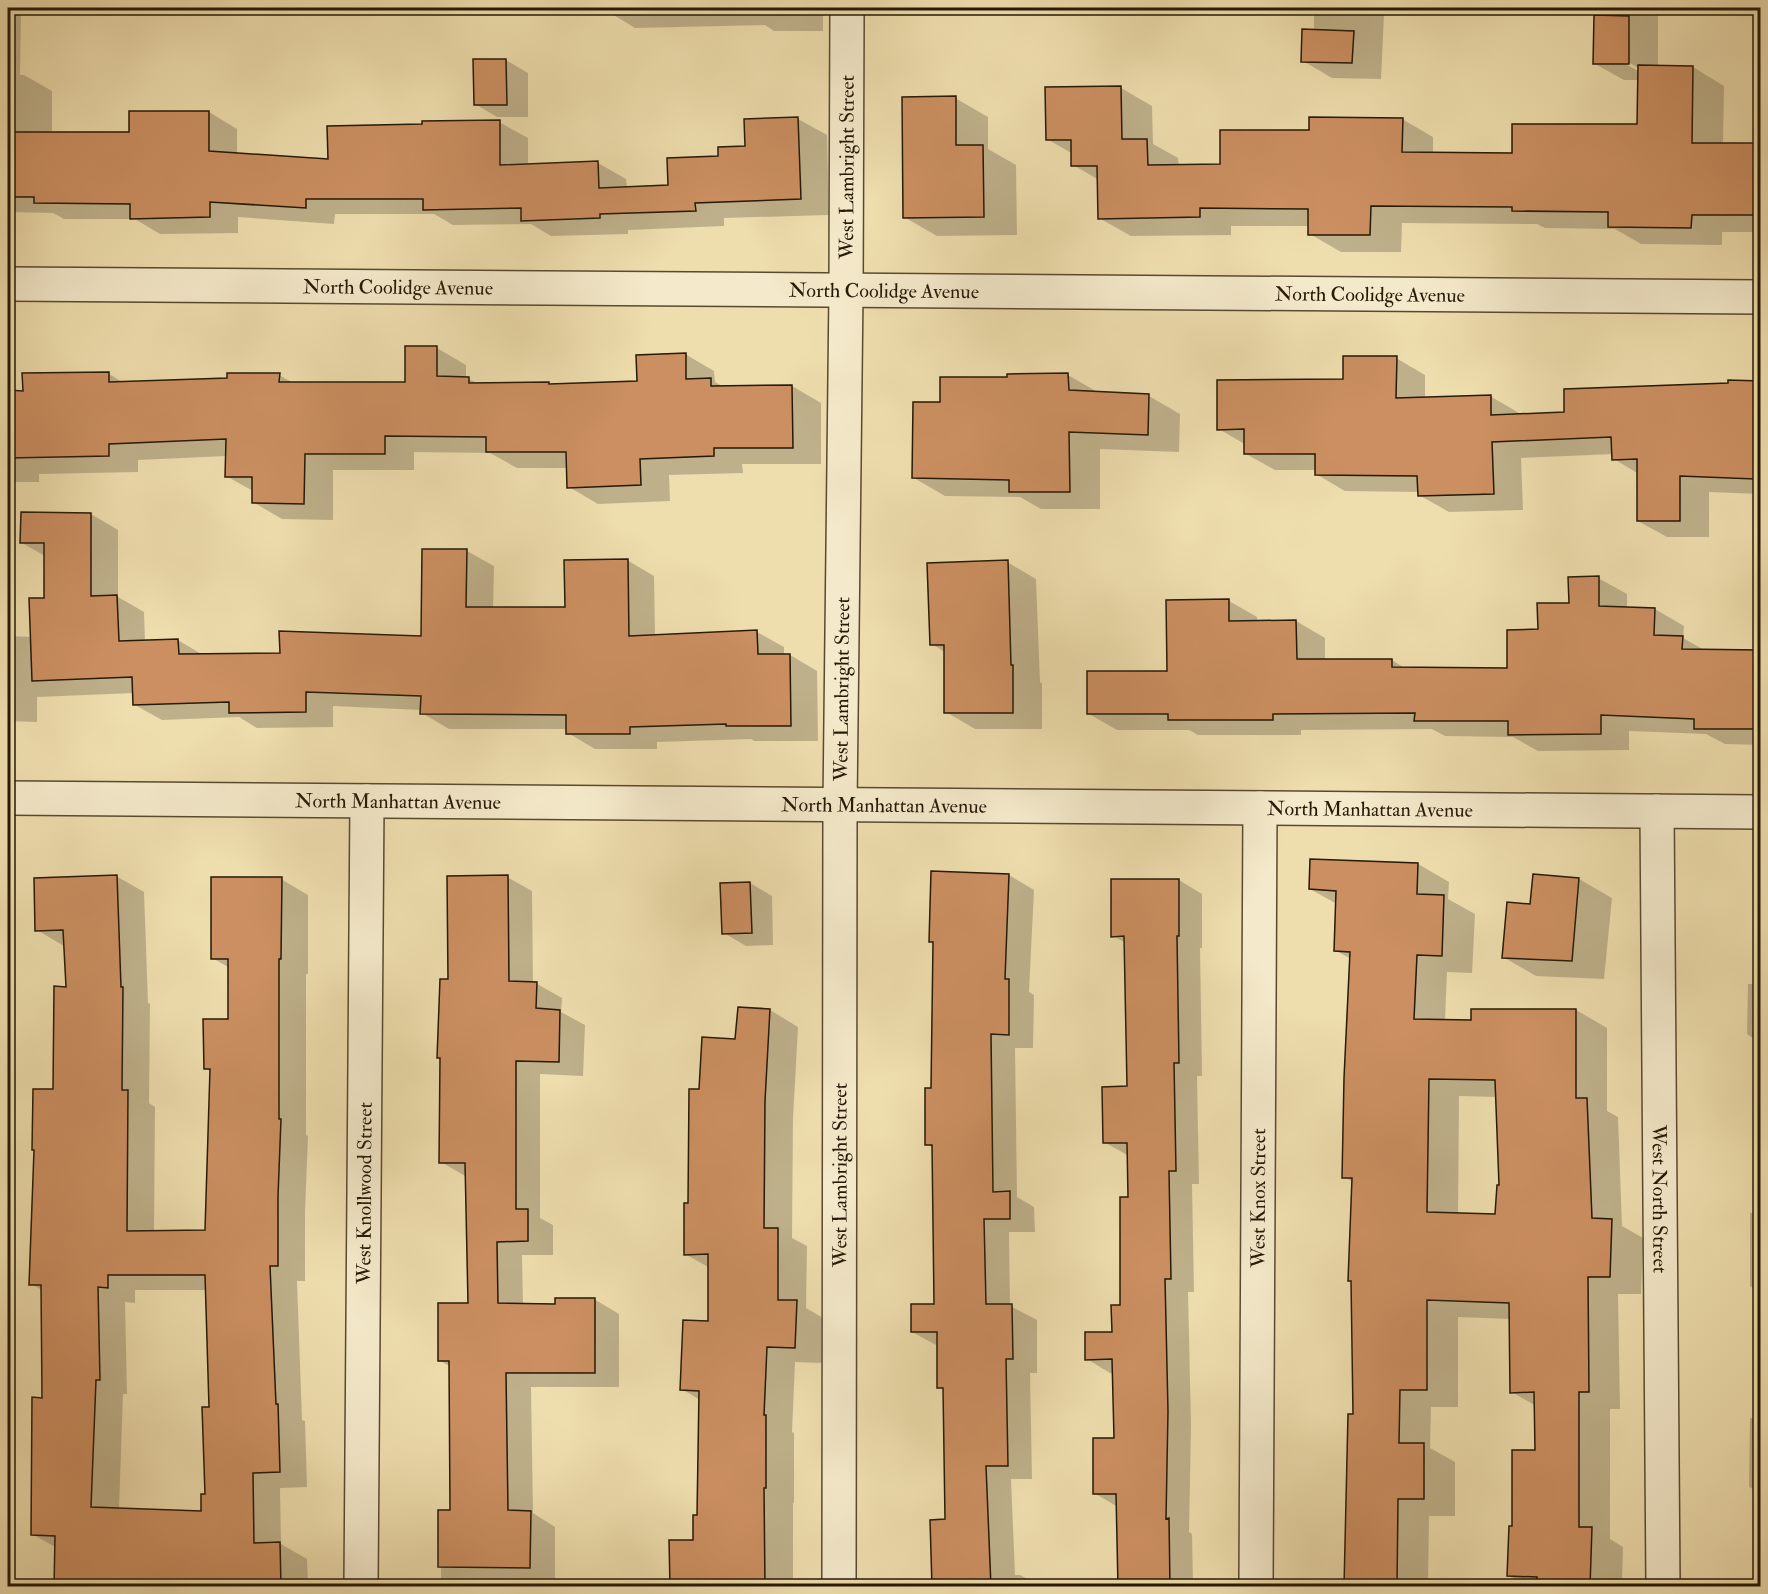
<svg xmlns="http://www.w3.org/2000/svg" width="1768" height="1594" font-family="'IM FELL Double Pica',serif">
<rect width="100%" height="100%" fill="#eeddad"/>
<filter id="stains"><feTurbulence type="fractalNoise" baseFrequency=".00333" numOctaves="4"/><feColorMatrix values="0 0 0 0 .2 0 0 0 0 .09 0 0 0 0 .02 0 0 0 .5 -.17"/></filter>
<radialGradient id="worn" r=".72"><stop offset=".6" stop-color="#630" stop-opacity="0"/><stop offset="1" stop-color="#630" stop-opacity=".3"/></radialGradient>
<!-- shadow -->
<path fill="#0003" fill-rule="evenodd" d="M8,8H21L20,75H24L52,91V134H131L209,112L237,129V154L329,161L499,122L528,138V166L598,163L626,179L627,188L670,186L720,158L747,148L798,119L827,135L829,215L724,218V226L628,230V234L551,236L531,224L453,225L434,214H335L334,224L238,217V233L160,234L135,219H64L53,213L8,212Z
M607,8H823V31H774L765,25L635,28L607,11Z
M1314,8H1406V14H1384L1381,79L1332,78L1303,61L1314,31Z
M1596,8H1760V12H1709V14H1658V67H1693L1724,86L1723,145H1760V232H1722V245L1641,244L1615,229L1545,228L1537,224L1402,223L1401,252H1341L1310,234V226H1231V235L1131,236L1099,218V180L1073,165V154L1047,139L1046,88H1121L1152,106L1153,144L1178,158L1179,166H1221L1311,132L1402,119L1433,137V154L1514,155L1639,126V80H1624L1595,64ZM1623,59L1640,69V72L1622,62Z
M506,60L528,73V117H497L475,104Z
M955,98L988,117V149L1016,165L1017,235L937,236L904,217Z
M437,348L466,365V378L479,384L552,386L639,382L685,354L714,371L715,382L724,387L792,386L821,403V464H742L743,473L669,475L670,501L598,504L569,487L568,468H517L490,453L414,452V470H333V520L282,519L253,502V491L226,476L227,456L138,460V472L39,474V482H8V392H24L109,374L124,383L228,379L279,375L295,384H406Z
M1396,358L1425,375V398L1490,396L1519,413V415L1566,413L1760,383V494L1709,492V537H1667L1638,521L1639,474L1614,459V454L1521,458L1523,510L1449,512L1419,495V492L1345,491L1316,474V470H1275L1246,454V445L1219,429L1344,380Z
M1068,375L1099,393L1149,396L1180,414L1179,452L1100,449V509H1041L1020,497L945,496L914,478L942,403L1008,378Z
M22,514H91L118,530V597L144,612L145,641L178,640L203,655L281,654L423,637L467,551L494,566L493,609H566L627,560L654,576L655,636L757,632L784,647V655H790L817,671L818,741H754L751,739L657,742V749H595L568,733V729H449L422,713V710L333,706V727L257,728L239,717L162,720L135,705L134,693L37,697V722L8,721V636L32,637L45,599V556L22,543Z
M1007,562L1036,579L1040,682L1042,683V729H975L946,712V653L932,644Z
M1598,578L1627,594V608L1655,609L1684,626L1683,638L1704,650L1760,651V745L1725,744L1706,734L1629,731V750L1538,751L1513,737L1445,736L1432,729L1301,730V735H1198L1189,730H1117L1089,714L1169,672L1229,601L1257,617V622L1296,621L1325,638V660H1392L1406,669H1509L1539,631Z
M1418,864L1449,882L1448,899L1475,914L1472,973L1447,972L1445,1021H1473L1576,1010L1607,1028V1111L1618,1117L1622,1226L1643,1238L1641,1294H1618L1620,1409H1610V1539L1623,1547L1622,1580L1634,1586H1527L1508,1575L1514,1527L1536,1451V1406L1512,1392L1511,1319L1458,1317V1407H1431L1430,1448L1455,1462V1516H1429L1428,1586H1346L1355,1416L1353,1182L1344,1177L1351,959L1335,950L1337,904L1310,889ZM1459,1096L1497,1097L1501,1187L1497,1216L1458,1215Z
M1009,875L1034,890L1029,992L1034,995L1033,1048H1015L1017,1197L1034,1207L1035,1232H1009L1010,1306L1037,1320V1373H1030L1032,1479H1011L1015,1575H1020L1040,1586H933L946,1520L944,1390L939,1387L938,1346L912,1332L936,1306L933,1148L927,1144L932,1090L935,943L930,941Z
M116,876L144,892L148,1003L150,1004L149,1103L155,1107L154,1232L206,1231L212,1072L205,1068L230,1021V968L212,958L281,879L308,895V974H306V1135L308,1136L305,1212V1281H297L302,1420L305,1421L307,1487L280,1488L281,1544L307,1559L308,1586H55L57,1548L32,1534L44,1399L42,1290L31,1284L67,988L64,946L37,930ZM135,1290H207L211,1408L207,1496L202,1513L119,1509L123,1394H127L125,1302L135,1303Z
M507,877L532,891L533,984H537L562,998L561,1012L585,1025L583,1076L540,1074V1218L553,1225V1255H522L523,1305H556L594,1299L619,1314V1387H531L533,1513L555,1527V1581H548V1586H441V1568L439,1566L452,1512L451,1367L439,1360L469,1304L467,1177L441,1162L450,980Z
M1579,879L1612,898L1604,979L1536,976L1503,957L1531,906Z
M1179,880L1202,894V948H1200L1202,1076H1197L1199,1184H1192L1194,1292H1188L1191,1425L1189,1532L1192,1534L1193,1586H1119L1118,1507L1094,1493L1115,1440L1114,1373H1110L1087,1359L1114,1333L1122,1306L1129,1198V1156L1104,1142L1128,1088L1126,943L1113,936Z
M750,883L772,896L773,945L746,946L724,933Z
M1754,905H1760V1493L1749,1487L1750,1418H1754V1289L1750,1286V1213L1758,1214L1756,1040L1747,1034L1748,984H1754Z
M770,1010L798,1027L793,1118L792,1238L807,1246L806,1308L825,1319L823,1363L795,1362L792,1432L794,1433V1503H793V1586H671L694,1541L699,1516L700,1400L682,1389L710,1322V1268L685,1254L701,1091L737,1041Z
M1760,1553V1586H1755L1754,1554Z"/>
<!-- building -->
<path fill="#cb8f61" stroke="#261906" stroke-width="1.5" fill-rule="evenodd" d="M1594,15L1629,16V64H1593Z
M1302,29L1354,31L1352,63L1301,62Z
M473,59H506L507,105H474Z
M1638,65L1693,66L1692,143H1761V215H1692L1691,228L1608,227V212L1512,211V207L1371,206L1370,235H1308V209L1200,208V217L1098,219L1097,166H1071V140H1046L1045,87L1121,86L1122,139H1147L1148,165L1220,164V130H1309V117L1403,118L1402,152L1512,153V124H1637Z
M956,96V145H983L984,217L903,218L902,97Z
M129,111H209V151L328,159L327,126L422,124V121L500,120V165L598,161L599,188L668,185L667,158L718,156V147L745,146L744,119L798,117L801,199L695,203L696,211L600,214V218L521,221V208L423,210V199H306V208L210,202V217L130,219V204L34,203V197H8V132H129Z
M405,346H437V376L469,377V383L549,382V384L637,381L636,355L686,353V379L711,378V386L792,385L793,448H714V456L640,459L641,485L567,488L566,452H486V437L385,436V454H305L304,504L252,503V477H225L226,439L109,444V456L8,458V390L23,391L22,373L109,372V382L227,378V373H280L279,382H405Z
M1343,356H1397L1396,398L1491,395V415L1564,412V389L1728,383V380L1761,381V455L1756,454L1755,479L1680,476V521H1637V459L1612,460L1611,437L1492,442L1494,494L1418,496L1417,476L1315,475V454H1244V429L1217,430V380L1343,379Z
M1068,373L1069,390L1149,394L1148,435L1069,432L1070,492H1009V480L912,478L913,402H940V377H1007V374Z
M21,512L91,513V596L117,595L119,641L178,639L179,654L280,653L279,631L421,636L422,549H467L466,607H565L564,560L628,559L629,636L757,630L758,654H790L791,726H726V724L630,727V734H566V715L420,714L421,696L306,692V712L229,713V702L133,705L132,677L32,681L29,598H44V543H20Z
M1008,560L1011,665H1013V713H944V645H930L927,563Z
M1599,576V606L1655,608L1654,635L1683,636L1682,649L1761,650V729H1694V719L1601,715V734L1508,735V721H1414L1415,713L1273,714V720H1168V714H1087V671H1167L1166,600L1229,599V621L1296,620L1297,659H1392V667L1507,668V630L1538,629L1537,603H1569L1568,577Z
M1310,859L1418,863L1417,894L1444,895L1442,956L1417,955L1414,1019L1471,1020V1009H1576V1098H1587L1592,1218L1612,1219L1610,1277H1588L1589,1392H1579V1527H1592L1590,1587H1536L1537,1577L1507,1576L1509,1526H1512V1450H1535L1534,1392L1510,1393L1509,1303L1427,1300V1390H1400L1399,1443H1424V1499H1398L1397,1587H1344L1348,1414H1353L1351,1281H1348L1352,1178H1342L1344,1078L1350,952L1334,951L1336,891L1309,889ZM1429,1079L1495,1080L1499,1185H1497L1495,1214L1427,1212Z
M931,871L1009,874L1005,979H1009V1035L991,1034L993,1192L1010,1191V1219H984L986,1304H1012L1013,1359H1006L1008,1466H986L991,1587H932L930,1520L945,1519L943,1388H937V1332H911V1304H934L932,1145H925V1088H931L933,942H929Z
M1533,874L1579,878L1572,961L1502,958L1507,902L1530,904Z
M117,875L121,987H123L122,1090H128L127,1231L205,1230L210,1069H204L203,1019H228V959H211V877H282L281,959H279V1119H281L278,1196V1266H270L276,1404H278L280,1472L253,1473L254,1543L280,1542L281,1587H54L55,1536L31,1535L32,1397L42,1398L41,1285H29L34,1150H32L33,1089H53L54,986L66,987L63,930L35,931L34,878ZM108,1275H205L209,1407H202L205,1494H201V1511L91,1507L96,1380H100L98,1287L108,1288Z
M508,875L509,981L537,982L536,1008L560,1010L559,1062L516,1061V1209H528V1241L497,1242L498,1303L555,1304V1298H595V1373H506L508,1510L531,1511L530,1568L438,1567V1510H450L449,1361H438V1303H468L465,1163H439L440,1058H437L440,979H448L447,876Z
M1111,879H1179V936H1177L1179,1063H1174L1176,1171H1169L1171,1279H1165L1168,1411L1166,1519L1169,1518L1170,1587H1118L1116,1494H1093V1438H1114L1112,1359L1085,1360V1332H1112L1111,1305H1120V1197H1128L1127,1143H1103L1102,1087L1127,1086L1124,936L1111,937Z
M750,882L752,933L722,934L720,883Z
M738,1007L770,1009L765,1101L764,1228H778V1300H797L795,1348L767,1347L764,1415H766V1488H764L765,1587H670L669,1540H693V1515H697L699,1391L680,1390L683,1320L708,1321V1254L684,1255V1203H688L689,1089H699L702,1037L735,1039Z"/>
<g fill="none" stroke-linecap="round" stroke-linejoin="round">
<!-- minor casing -->
<g stroke="#584a30" stroke-width="36">
<g id="minor">
<path id="s1" d="M8,284L1760,297"/>
<path id="s2" d="M8,798L1760,812"/>
<path id="s3" d="M1657,811L1663,1586"/>
<path id="s4" d="M361,1586L367,801"/>
<path id="s5" d="M839,1586L840,805L846,291L847,8"/>
<path id="s6" d="M1256,1586L1260,808"/>
</g>
</g>
<!-- minor -->
<use href="#minor" stroke="#f4e9ca" stroke-width="33"/>
</g>
<g text-anchor="middle" stroke-width="4.5" stroke-linejoin="round" paint-order="stroke">
<!-- street labels -->
<g font-size="20" fill="#261906" stroke="#f4e9ca">
<text dy="7" stroke="none"><textPath href="#s5" startOffset="1419">West Lambright Street</textPath></text>
<text dy="7" stroke="none"><textPath href="#s1" startOffset="390">North Coolidge Avenue</textPath></text>
<text dy="7" stroke="none"><textPath href="#s1" startOffset="876">North Coolidge Avenue</textPath></text>
<text dy="7" stroke="none"><textPath href="#s1" startOffset="1362">North Coolidge Avenue</textPath></text>
<text dy="7" stroke="none"><textPath href="#s5" startOffset="897">West Lambright Street</textPath></text>
<text dy="7" stroke="none"><textPath href="#s2" startOffset="390">North Manhattan Avenue</textPath></text>
<text dy="7" stroke="none"><textPath href="#s2" startOffset="876">North Manhattan Avenue</textPath></text>
<text dy="7" stroke="none"><textPath href="#s2" startOffset="1362">North Manhattan Avenue</textPath></text>
<text dy="7" stroke="none"><textPath href="#s5" startOffset="411">West Lambright Street</textPath></text>
<text dy="7" stroke="none"><textPath href="#s4" startOffset="393">West Knollwood Street</textPath></text>
<text dy="7" stroke="none"><textPath href="#s6" startOffset="388">West Knox Street</textPath></text>
<text dy="7" stroke="none"><textPath href="#s3" startOffset="388">West North Street</textPath></text>
</g>
</g>
<!-- margin -->
<rect width="1768" height="1594" fill="none" stroke="#eeddad" stroke-width="30"/>
<rect x="9" y="9" width="1750" height="1576" fill="none" stroke="#261906" stroke-width="3"/>
<rect x="15" y="15" width="1738" height="1564" fill="none" stroke="#261906" stroke-width="1.5"/>
<rect width="100%" height="100%" filter="url(#stains)"/>
<rect width="100%" height="100%" fill="url(#worn)"/>
</svg>
